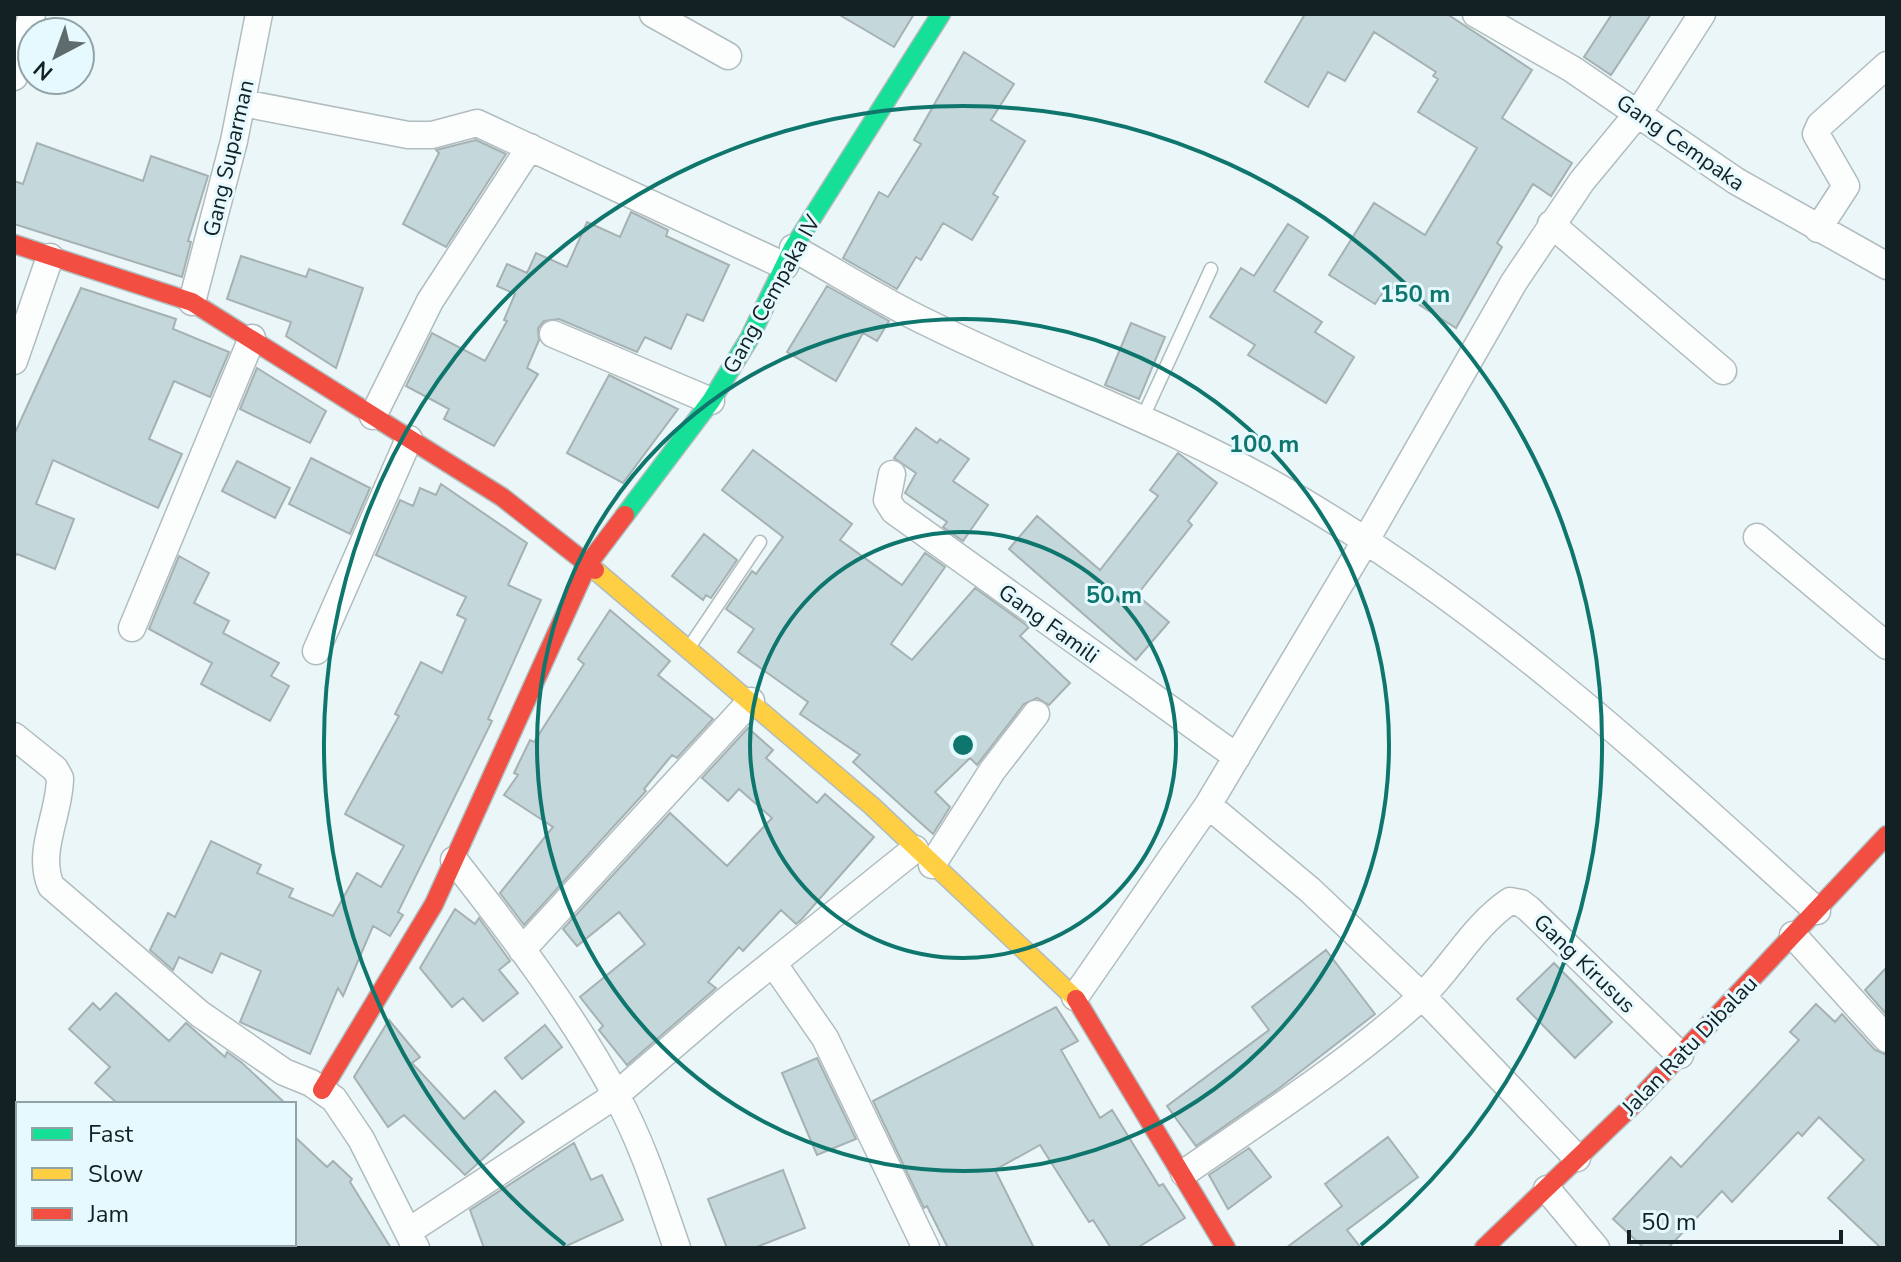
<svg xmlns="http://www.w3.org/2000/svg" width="1901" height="1262" font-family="'Nunito Sans',sans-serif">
<rect width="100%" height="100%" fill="#ebf6f8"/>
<!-- building -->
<path fill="#c4d7da" stroke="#a6b1b3" stroke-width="2" d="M838,14H914L894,47Z
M1305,14H1447L1532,70L1502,118L1572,163L1551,196L1533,184L1497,243L1502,247L1456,328L1388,285L1375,304L1329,275L1374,203L1425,235L1477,148L1418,112L1438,79L1433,76L1436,72L1374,32L1345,81L1328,72L1308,107L1265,82Z
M1612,14H1651L1611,75L1584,57Z
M964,52L1014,84L991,120L1025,141L993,194L998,197L972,240L943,223L921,260L916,257L897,289L843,258L879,192L888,197L921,144L914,140Z
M476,140L506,154L446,247L403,224L439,153L436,150Z
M37,143L143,181L151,156L208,176L188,241L191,242L182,277L14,224V181L23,184Z
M631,212L668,230L666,236L729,265L703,321L687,314L671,349L645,337L637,352L559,319L544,321L538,328L539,340L527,368L538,374L494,446L444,419L449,409L406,386L432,333L485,361L507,321L504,320L515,294L497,286L507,264L527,273L536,253L567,267L587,222L620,237Z
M1288,224L1308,237L1274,291L1322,322L1315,332L1354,357L1326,403L1248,355L1255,345L1210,317L1241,268L1254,276Z
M241,256L306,277L309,269L363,288L336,368L286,336L291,322L227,299Z
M827,286L889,321L877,341L863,333L836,381L787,352Z
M81,288L176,319L173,329L229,352L210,397L174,381L149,439L182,454L158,508L53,460L36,504L74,519L55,569L17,554L14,557V435Z
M1131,323L1165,337L1139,399L1105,385Z
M257,368L326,411L310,443L240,409Z
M609,375L678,409L623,483L567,453Z
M916,428L937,443L940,439L969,459L953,481L988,505L963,541L943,527L947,522L905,493L916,473L894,458Z
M753,450L852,524L840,540L902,585L925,553L945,567L891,644L912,660L975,588L1029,627L1020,636L1070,683L1049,705L1037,698L1024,704L977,765L970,758L935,792L950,807L933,834L853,762L860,755L800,714L808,702L738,652L754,629L726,609L752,571L756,574L783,537L722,490Z
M1178,453L1217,483L1188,521L1192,525L1137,595L1169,622L1136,660L1009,549L1037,516L1100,570L1158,496L1150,490Z
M311,458L370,488L350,534L289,504Z
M237,461L290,488L275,518L222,491Z
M441,484L527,543L508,585L541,600L488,719L492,721L398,912L403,915L390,936L373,926L343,996L338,988L310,1054L240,1022L261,971L221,953L212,973L179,957L173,970L150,950L168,913L175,917L211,841L261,865L257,873L293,889L289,897L333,916L357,873L381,887L404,846L345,814L399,716L395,714L421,662L442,673L466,619L457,615L466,597L376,555L400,500L413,506L420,488L436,495Z
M704,534L737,560L711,598L706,595L703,600L672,576Z
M179,556L209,573L194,603L229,621L223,633L279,663L271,676L289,686L270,721L201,684L212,663L149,629Z
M610,610L670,661L658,675L713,719L677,758L672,755L644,789L646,791L524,925L500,893L553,827L504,795L518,775L514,773L530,740L534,742L584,664L578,659Z
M748,728L773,750L766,758L817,803L825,794L874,837L801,920L796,924L781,910L743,951L739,947L708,982L716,988L627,1065L599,1030L603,1026L580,997L645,944L619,912L577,946L563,929L670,813L727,866L772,818L739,789L728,801L702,778Z
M455,909L475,924L479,918L510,961L499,970L518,993L483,1021L463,998L452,1007L420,968Z
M1326,950L1375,1014L1278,1089L1196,1146L1167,1106L1269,1030L1252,1007Z
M1554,963L1612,1022L1575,1058L1517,999Z
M1887,967V1015L1865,990Z
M116,993L169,1041L186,1023L225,1057L227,1052L241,1062L286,1104H118L95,1083L110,1067L69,1029L93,1003L100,1010Z
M1816,1004L1835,1022L1842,1014L1875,1050L1887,1055V1248H1881L1828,1198L1864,1160L1819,1117L1802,1136L1798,1132L1732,1202L1722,1191L1668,1248H1644L1613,1219L1671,1157L1681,1167L1799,1040L1790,1032Z
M1056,1007L1078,1041L1061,1050L1100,1118L1112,1110L1159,1186L1163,1184L1185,1218L1137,1248H1111L1093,1220L1089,1222L1040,1145L995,1170L1034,1248H948L927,1206L924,1208L873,1101Z
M389,1020L420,1057L412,1063L464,1119L495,1091L524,1122L465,1175L404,1115L388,1127L354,1077Z
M545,1025L562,1047L522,1079L505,1058Z
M817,1058L856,1139L817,1155L782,1073Z
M294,1136L327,1167L333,1161L352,1179L350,1182L391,1248H294Z
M1388,1137L1418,1177L1347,1230L1361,1248H1286L1342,1206L1325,1184Z
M574,1143L591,1180L602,1175L623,1220L562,1248H484L470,1210Z
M1249,1148L1271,1177L1228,1209L1209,1175Z
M783,1170L805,1228L754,1248H727L708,1199Z"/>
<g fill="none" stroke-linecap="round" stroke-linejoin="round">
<!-- lane casing -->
<g stroke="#b1bcbe" stroke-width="15">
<path id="lane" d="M1143,417L1211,269
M690,646L760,542"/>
</g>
<!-- street casing -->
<g stroke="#b1bcbe" stroke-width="29">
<path id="street" d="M653,14L728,56
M1476,14L1572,69L1736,181L1887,266
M14,77L32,14
M243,103L408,135H432L477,123L785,266
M1551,224L1723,371
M1818,229L1846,186L1816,134L1820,125L1887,65
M793,248C838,273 882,301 928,323C1045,381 1167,423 1280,488C1479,602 1648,757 1817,911
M192,302L234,141L259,14
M553,334L711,401
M14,361L50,257
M373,416L430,301L530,147
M892,474L887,500L894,511L1237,757
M1757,537L1887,646
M132,628L252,338
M316,651L409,439
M14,736L55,769L60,778C60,814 36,851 51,886L200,1014L284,1072L311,1083L334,1099L361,1139L416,1248
M1208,805L1310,890L1422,996L1577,1158
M454,860C512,934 572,1013 616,1095C643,1144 659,1196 677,1248
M932,865L992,771L1036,714
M1793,935L1887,1039
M522,950L751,701
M773,963L825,1038L926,1248
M1075,997L1208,805L1366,540L1514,282L1582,181L1639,112L1702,14
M1184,1173C1260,1120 1355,1059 1422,996C1452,967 1474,925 1510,901L1521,903L1529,909L1680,1055
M1547,1189L1596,1248
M409,1231L616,1095L723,1003L915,849"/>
</g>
<!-- fast casing -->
<g stroke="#b1bcbe" stroke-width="21">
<path id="fast" d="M625,515L711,401L749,339L793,248L941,14"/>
</g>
<!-- slow casing -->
<g stroke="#b1bcbe" stroke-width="21">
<path id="slow" d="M595,570L872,806L1076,999"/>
</g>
<!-- jam casing -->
<g stroke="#b1bcbe" stroke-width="21">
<path id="jam" d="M14,244L192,302L502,497L595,570
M1076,999L1226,1248
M322,1090L434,904L588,564L625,515
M1484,1248L1637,1101L1887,835"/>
</g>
<!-- lane -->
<use href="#lane" stroke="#fcfefe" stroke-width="12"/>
<!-- street -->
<use href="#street" stroke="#fcfefe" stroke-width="26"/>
<!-- fast -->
<use href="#fast" stroke="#16e098" stroke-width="18"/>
<!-- slow -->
<use href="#slow" stroke="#ffcf43" stroke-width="18"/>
<!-- jam -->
<use href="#jam" stroke="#f24e42" stroke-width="18"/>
</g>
<!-- distance rings -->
<g fill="none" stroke="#0f766e" stroke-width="4">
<circle cx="963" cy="745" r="213"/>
<circle cx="963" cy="745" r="426"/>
<path d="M565 1245A639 639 0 1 1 1361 1245"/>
</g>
<g text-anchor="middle" stroke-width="6" stroke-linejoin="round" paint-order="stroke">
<!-- street labels -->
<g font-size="22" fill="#142124" stroke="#e5f9fe">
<text transform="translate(1681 142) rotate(35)" y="8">Gang Cempaka</text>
<text transform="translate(228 158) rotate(-77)" y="8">Gang Suparman</text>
<text transform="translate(771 294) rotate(-61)" y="8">Gang Cempaka IV</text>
<text transform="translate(1049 623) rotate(36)" y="8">Gang Famili</text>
<text transform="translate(1585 963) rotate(44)" y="8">Gang Kirusus</text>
<text transform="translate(1689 1045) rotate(-46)" y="8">Jalan Ratu Dibalau</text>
</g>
</g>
<circle cx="963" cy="745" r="12" fill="#0f766e" stroke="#e5f9fe" stroke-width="4"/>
<g font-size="24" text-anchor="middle" font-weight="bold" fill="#0f766e" stroke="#e5f9fe" stroke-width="6" stroke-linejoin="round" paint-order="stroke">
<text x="1415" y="302">150 m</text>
<text x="1264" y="452">100 m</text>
<text x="1114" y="603">50 m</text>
</g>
<!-- border -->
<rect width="1901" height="1262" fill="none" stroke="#142124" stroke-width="32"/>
<!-- legend -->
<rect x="16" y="1102" width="280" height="144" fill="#e5f9fe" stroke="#91a3a7" stroke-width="2"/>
<rect x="32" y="1128" width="40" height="12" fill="#16e098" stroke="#91a3a7" stroke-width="2"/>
<text x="88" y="1142" font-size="24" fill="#142124">Fast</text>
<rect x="32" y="1168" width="40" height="12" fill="#ffcf43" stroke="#91a3a7" stroke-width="2"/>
<text x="88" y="1182" font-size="24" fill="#142124">Slow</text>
<rect x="32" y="1208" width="40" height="12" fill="#f24e42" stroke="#91a3a7" stroke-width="2"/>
<text x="88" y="1222" font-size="24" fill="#142124">Jam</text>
<!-- north arrow -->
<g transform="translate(56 56) rotate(221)"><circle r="38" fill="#e5f9fe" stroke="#91a3a7" stroke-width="2"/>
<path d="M0-6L14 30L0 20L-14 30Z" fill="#5f6c6e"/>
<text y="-12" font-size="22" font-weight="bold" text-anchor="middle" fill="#142124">N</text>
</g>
<!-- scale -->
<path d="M1629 1230v12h212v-12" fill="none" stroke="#142124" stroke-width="4"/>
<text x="1641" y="1230" font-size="24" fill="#142124" stroke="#e5f9fe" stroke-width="6" paint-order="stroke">50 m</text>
</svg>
